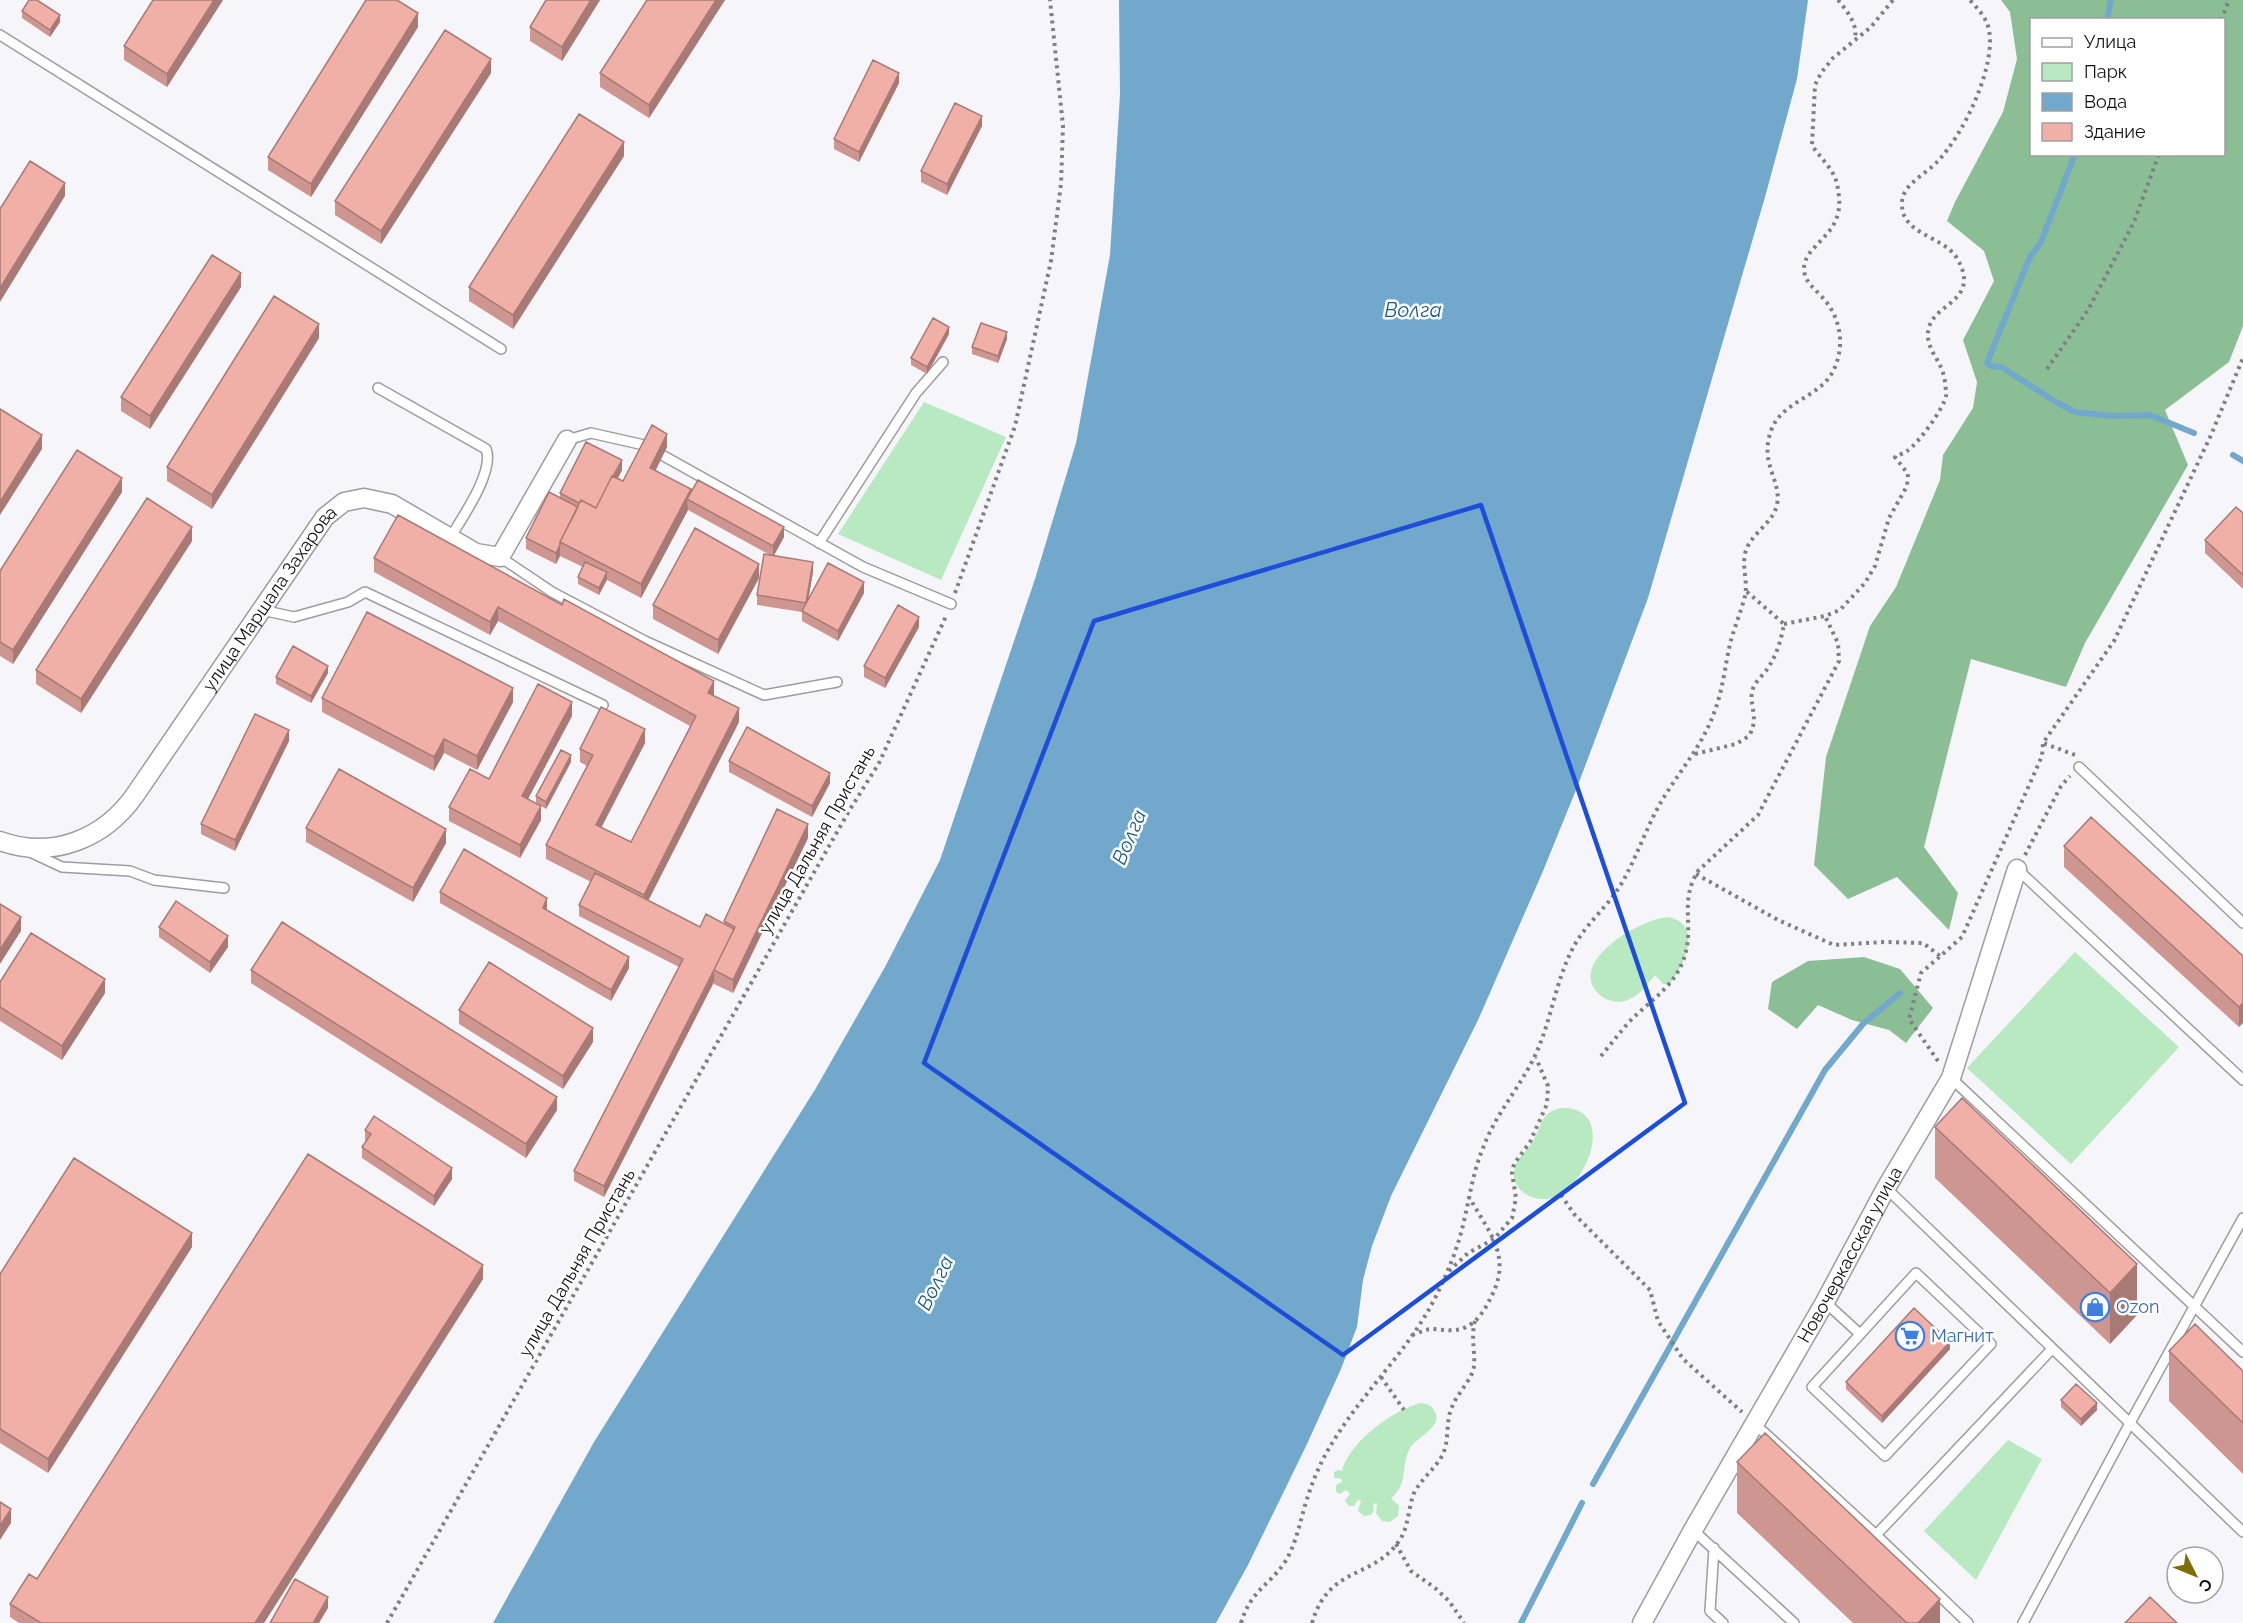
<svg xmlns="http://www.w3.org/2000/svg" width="2243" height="1623" font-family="Raleway,sans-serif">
<rect width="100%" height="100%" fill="#f6f6fa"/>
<!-- green -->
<path fill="#b8e9c1" d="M924,402L1006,437L941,580L838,534Z
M1668,917C1704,924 1684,965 1670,984H1663L1655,975C1648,984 1640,995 1628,1000C1611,1007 1587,992 1591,972C1596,946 1644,919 1668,917Z
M2075,952L2179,1047L2071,1164L1967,1068Z
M1560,1108C1623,1105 1583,1201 1543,1199C1522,1199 1505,1180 1519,1159C1523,1153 1529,1148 1533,1141C1543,1125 1539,1114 1560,1108Z
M1421,1403C1426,1404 1430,1404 1433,1409C1447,1426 1415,1437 1409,1450C1401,1467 1408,1485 1391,1498L1399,1506L1398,1516L1390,1522L1382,1521L1376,1513L1377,1503L1373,1504L1374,1510L1371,1515L1364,1516L1358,1511L1361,1501L1358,1500L1354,1506H1349L1345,1501L1350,1494L1346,1490L1340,1494L1336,1492V1485L1342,1482V1479L1334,1478V1472L1338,1470L1342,1471C1349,1442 1393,1410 1421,1403Z
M2008,1440L2042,1459L1976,1580L1924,1531Z"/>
<!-- forest -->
<path fill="#8cbe96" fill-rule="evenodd" d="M2001,0H2243V326L2229,362L2165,410L2188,465L2085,643L2066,687L1971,659L1924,847L1958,893L1949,930L1897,877L1848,899L1814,865L1826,757L1870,626L1896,587L1940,480L1943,455L1973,408L1977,382L1963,340L1994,281L1984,251L1947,221L1955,202L2003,112L2017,59L2010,12ZM2032,20H2224V154H2032Z
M1864,957L1900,969L1933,1008L1906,1043L1889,1030L1852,1020L1818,1005L1797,1029L1768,1009L1772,982L1808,961Z"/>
<!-- water -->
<path fill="#72a8cc" d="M1119,0H1808L1797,79L1765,197L1648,598L1578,785L1543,871L1479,1018L1391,1196L1372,1246L1363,1280L1357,1327L1341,1369L1307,1444L1248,1565L1216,1623H493L594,1442L816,1088L885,967L940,860L1035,579L1076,443L1110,255L1120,95Z"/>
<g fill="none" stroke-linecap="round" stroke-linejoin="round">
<!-- stream -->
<path stroke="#72a8cc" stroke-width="6" d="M2107,20L2111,0
M2075,154L2041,242L2030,257L1987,363L1991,366L2001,367L2056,402L2075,412L2112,416L2150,415L2194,433
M2233,455L2243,461
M1593,1484L1825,1070L1863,1024L1900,993
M1521,1623L1582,1503"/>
<!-- lane casing -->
<g stroke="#9c9da0" stroke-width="12">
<path id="lane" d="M0,35L501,349
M378,388L486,449C495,471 462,518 450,538
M567,440L591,433L644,445L863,567L951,604
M819,543L916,393L943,362
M500,557L552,592L645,641L764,695L837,682
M262,610L294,617L348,602L365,592L603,705
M2079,767L2243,923
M30,852L62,867L130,871L154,880L224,888
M2017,869L2243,1080
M1951,1078L2243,1352
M1886,1188L2243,1532
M1916,1273L1991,1344L1885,1456L1812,1387Z
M1825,1302L1860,1334
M1756,1425L1876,1535L1968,1623
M1693,1530L1794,1623
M1876,1535L2052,1349
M1714,1548L1710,1611L1723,1623
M2023,1623L2130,1423L2243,1218"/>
</g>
<!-- street casing -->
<g stroke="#9c9da0" stroke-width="21">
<g id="street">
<path id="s1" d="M0,841C52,860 104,839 135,795L325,517L344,502L364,498L392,504L476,553L500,557L567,440"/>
<path id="s2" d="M1642,1623L1693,1530L1825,1302L1886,1188L1951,1078L2017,869"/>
</g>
</g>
<!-- path -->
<path stroke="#7f7f82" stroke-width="4" stroke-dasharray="3 4.5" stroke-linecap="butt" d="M1838,0C1847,11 1858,24 1855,39
M2221,20L2229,0
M2047,369L2088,310L2134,222L2159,154
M955,593L1015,426L1051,261L1061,184L1063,126L1050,0
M1784,624L1825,616L1840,610L1865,583L1875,566L1889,518L1907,486L1908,474L1895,457C1899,455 1904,453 1907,451C1918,444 1944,408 1946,396C1946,389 1945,379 1943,373C1938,356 1924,347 1929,327C1936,303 1980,300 1958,260C1945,235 1900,236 1902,202C1903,184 1926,174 1937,162C1963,135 1996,68 1989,30C1987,18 1978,9 1970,0
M1695,754L1736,744L1749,736C1761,715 1746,703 1754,686C1757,680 1764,674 1768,668C1777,654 1781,640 1784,624L1746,591
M2075,755L2043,743L2114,641L2211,435L2243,358
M2025,855L2061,786L2070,776
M1696,874L1778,920L1834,945L1884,942L1923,943L1940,956
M1601,1056C1610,1045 1619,1034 1628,1023C1648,1002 1672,989 1683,961C1696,927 1678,903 1698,871L1758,815L1839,661L1838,643L1825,616
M1938,1061L1909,1019L1921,973L1962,937L2042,756L2043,743
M1561,1195L1574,1214L1650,1290L1658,1321L1683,1359L1742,1412
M1449,1271L1468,1253L1494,1239L1512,1218L1516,1198L1512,1173L1514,1164L1530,1142L1547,1104L1548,1086L1536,1058
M1412,1335C1418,1333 1424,1330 1430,1329C1442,1329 1455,1333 1466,1327C1477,1322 1485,1310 1490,1299C1513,1257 1490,1234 1469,1197
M1381,1377L1404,1410
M1396,1544L1411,1571L1435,1588L1449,1601L1464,1623
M387,1623L849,811L879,763L947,614
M1241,1623C1251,1590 1268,1587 1285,1562C1297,1542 1300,1521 1307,1499C1313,1480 1321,1461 1331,1445C1363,1391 1411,1349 1438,1292C1445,1277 1452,1262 1457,1246C1468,1214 1470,1179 1483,1148C1497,1110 1526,1081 1540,1044C1553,1011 1558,972 1577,941C1590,920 1611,903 1623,881C1638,854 1648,823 1664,797C1682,768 1704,743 1715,710C1723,689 1725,666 1730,644C1734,628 1741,612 1745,596C1748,582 1742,568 1745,554C1749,534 1772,525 1777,505C1782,480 1759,464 1771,431C1781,400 1823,398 1835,367C1845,343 1840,316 1822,297C1814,288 1805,282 1804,270C1803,244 1843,237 1839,197C1838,188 1837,180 1832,172C1827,163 1818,155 1812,145L1815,85L1821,73L1833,58L1871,27L1893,0
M1312,1623C1329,1565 1372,1580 1399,1541C1409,1527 1408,1508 1414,1493C1421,1479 1434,1470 1442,1456C1450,1441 1445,1422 1452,1407C1457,1394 1468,1384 1473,1371C1477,1358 1470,1339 1475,1321"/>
<!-- lane -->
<use href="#lane" stroke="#fff" stroke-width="9"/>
<!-- street -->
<use href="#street" stroke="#fff" stroke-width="18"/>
</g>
<!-- wall -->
<path fill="#ce9690" d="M223,0L167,87L124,60V46Z
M546,0H600L562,61L530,41V27Z
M647,0H725L649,118L600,87V73Z
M22,11L60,22L50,37L22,18Z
M418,27L311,197L268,170V157Z
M491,73L381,244L335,215V201Z
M899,83L859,162L834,149V139Z
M982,126L947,195L921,182V171Z
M624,156L513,329L469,301V287Z
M241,287L150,429L121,411V397Z
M949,334L927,374L911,365V358Z
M319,338L212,509L167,481V467Z
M1007,339L998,363L972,354V347Z
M667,447L656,470L691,492L784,537L774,555L813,572L808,599L864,593L838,641L802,621V612L757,605V595L770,555L688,510L641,598L607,580L599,595L578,584V577L583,567L560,556L556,564L526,549V538L560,498V493L622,470L618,478L623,481Z
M122,492L13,664L0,656V571Z
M2243,513V589L2205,553V540Z
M398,515L714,696L739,722L648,901L700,927L724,924V921L808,838L733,993L714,984V982L604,1197L574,1181V1171L679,967L579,916V905L591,882L546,859V845L587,766L580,762V749L645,743L601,827L631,842L690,726L498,621L490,635L374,572V558Z
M192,541L81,713L36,684V670Z
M759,578L718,654L653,619V605Z
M919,627L885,688L864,677V666Z
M328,673L311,703L276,684V677Z
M322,698L513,702L477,770L444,753L434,771L322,712Z
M572,716L528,799L541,820L520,858L449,821V807Z
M289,741L235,851L201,834V824Z
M729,761L830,783L812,817L729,772Z
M571,762L546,809L536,803V796Z
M306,828L446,843L413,902L306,842Z
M2064,846L2243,956L2239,1027L2064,867Z
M440,892L547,908L546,910L629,968L611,1001L440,903Z
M159,927L228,947L210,973L159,937Z
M251,970L557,1110L526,1158L251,983Z
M0,982L105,993L62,1060L0,1021Z
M459,1010L593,1042L563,1089L459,1024Z
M1935,1127L2137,1315L2110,1344L1935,1178Z
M365,1130L452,1179L434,1206L362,1158V1147L366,1141L365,1140Z
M192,1247L48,1473L0,1443V1274Z
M483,1279L264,1623H19L10,1617V1604L37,1579Z
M1950,1349L1882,1423L1846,1389V1382Z
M2169,1351L2243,1371V1474L2169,1401Z
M2061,1400L2097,1410L2081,1426L2061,1407Z
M1737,1462L1940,1623H1853L1737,1513Z"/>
<!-- shaded-wall -->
<path fill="#a87a75" d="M214,0H223L167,87V74Z
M591,0H600L562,61V47Z
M716,0H725L649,118V105Z
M418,13V27L311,197V184Z
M60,15V22L50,37V30Z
M491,59V73L381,244V231Z
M899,73V83L859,162V152Z
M982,116V126L947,195V184Z
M624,142V156L513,329V315Z
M65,183V196L0,302V288Z
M241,273V287L150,429V416Z
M319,324V338L212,509V495Z
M949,327V334L927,374V367Z
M1007,332V339L998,363V356Z
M667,434V447L650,481V468Z
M42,435V449L0,515V502Z
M622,460V470L596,522V511Z
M122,478V492L13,664V650Z
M691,489V501L687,499L688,510L641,598V584Z
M192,527V541L81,713V699Z
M784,527V537L773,557V546Z
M560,545V556L556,564V553Z
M813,562V572L806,613V603Z
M759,564V578L718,654V640Z
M607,572V579L599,595V588Z
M864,582V593L838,641V631Z
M498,607V621L490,635V622Z
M919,617V627L885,688V678Z
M328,666V673L311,703V696Z
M714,681V695L708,706V693Z
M513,688V702L477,770V756Z
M572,702V716L522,810V796Z
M739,708V722L644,909V895Z
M645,729V743L596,838V825Z
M289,730V741L235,851V840Z
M444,739V753L434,771V757Z
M571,755V762L546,809V802Z
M830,773V783L812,817V806Z
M541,806V820L520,858V845Z
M808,824V838L733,993V980Z
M446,829V843L413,902V888Z
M547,898V908L543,918V908Z
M21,917V931L0,964V950Z
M228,936V947L210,973V962Z
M629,957V968L611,1001V990Z
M714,971V982L604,1197V1186Z
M105,979V993L62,1060V1046Z
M2243,1003V1023L2239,1027V1007Z
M593,1028V1042L563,1089V1076Z
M557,1097V1110L526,1158V1144Z
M452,1168V1179L434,1206V1196Z
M192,1233V1247L48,1473V1459Z
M2137,1264V1315L2110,1344V1293Z
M483,1265V1279L264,1623H255Z
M1950,1342V1349L1882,1423V1416Z
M2097,1403V1410L2081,1426V1419Z
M11,1509V1523L0,1540V1526Z
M328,1597V1608L319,1623H313Z
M1940,1599V1623H1918Z"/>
<!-- building -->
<path fill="#f0afa7" stroke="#a87a75" stroke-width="1.5" d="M29,0H37L60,15L50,30L22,11Z
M153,0H214L167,74L124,46Z
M366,0H397L418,13L311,184L268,157Z
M546,0H591L562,47L530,27Z
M647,0H716L649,105L600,73Z
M445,30L491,59L381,231L335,201Z
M873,60L899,73L859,152L834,139Z
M955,103L982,116L947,184L921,171Z
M579,114L624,142L513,315L469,287Z
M30,161L65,183L0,288V209Z
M212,255L241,273L150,416L121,397Z
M274,296L319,324L212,495L167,467Z
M933,318L949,327L927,367L911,358Z
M981,323L1007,332L998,356L972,347Z
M0,409L42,435L0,502Z
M652,425L667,434L650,468L691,489L641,584L560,542L581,500L596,508L612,476L623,481Z
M586,442L622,460L613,476H612L596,508L581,500L579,503L560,493Z
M77,450L122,478L13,650L0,642V571Z
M698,480L784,527L773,546L687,499Z
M549,492L578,507L560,542V545L556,553L526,538Z
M147,498L192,527L81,699L36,670Z
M2236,507L2243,513V575L2205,540Z
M398,515L562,605L564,599L714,681L708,693L739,708L644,895L546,845L593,755L580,749L601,707L645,729L596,825L631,842L696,716L498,607L490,622L374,558Z
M695,528L759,564L718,640L653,605Z
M764,554L813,562L806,603L757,595Z
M585,562L607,572L599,588L578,577Z
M828,563L864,582L838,631L802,611Z
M898,605L919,617L885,678L864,666Z
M367,612L513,688L477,756L444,739L434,757L322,698Z
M293,646L328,666L311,696L276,677Z
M538,684L572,702L522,796L541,806L520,845L449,807L470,769L489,779Z
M255,714L289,730L235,840L201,824Z
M747,727L830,773L812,806L729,761Z
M561,750L571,755L546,802L536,796Z
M339,769L446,829L413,888L306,828Z
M777,809L808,824L733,980L714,970L735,927L724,921Z
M2091,817L2243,956V1003L2239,1007L2064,846Z
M464,849L547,898L543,908L629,957L611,990L440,892Z
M595,873L700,927L706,914L734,929L714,970L604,1186L574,1171L683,959L579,905Z
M176,901L228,936L210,962L159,927Z
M0,904L21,917L0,950Z
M282,922L557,1097L526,1144L251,970Z
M31,933L105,979L62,1046L0,1007V982Z
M489,962L593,1028L563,1076L459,1010Z
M1962,1098L2137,1264L2110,1293L1935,1127Z
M374,1116L452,1168L434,1196L362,1147L371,1134L365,1130Z
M308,1154L483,1265L255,1623H41L10,1604L29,1574L37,1579Z
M74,1158L192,1233L48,1459L0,1429V1274Z
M1914,1308L1950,1342L1882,1416L1846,1382Z
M2195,1324L2243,1371V1423L2169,1351Z
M2076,1384L2097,1403L2081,1419L2061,1400Z
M1765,1433L1940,1599L1918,1623H1907L1737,1462Z
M0,1502L11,1509L0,1526Z
M295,1579L328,1597L313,1623H270Z
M2150,1597L2177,1623H2125Z"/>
<!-- marked area -->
<path fill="none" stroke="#1d4ed8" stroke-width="4.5" stroke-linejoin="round" d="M1481,505L1685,1103L1343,1355L924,1063L1094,621Z"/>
<!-- icons -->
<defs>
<g id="shop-ring" transform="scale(1.5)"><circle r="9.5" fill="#fff" stroke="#3f7fe0" stroke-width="1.5"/><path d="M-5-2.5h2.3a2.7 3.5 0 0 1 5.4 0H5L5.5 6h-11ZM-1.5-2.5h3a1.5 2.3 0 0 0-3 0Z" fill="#3f7fe0"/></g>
<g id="supermarket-ring" transform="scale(1.5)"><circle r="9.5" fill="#fff" stroke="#3f7fe0" stroke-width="1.5"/><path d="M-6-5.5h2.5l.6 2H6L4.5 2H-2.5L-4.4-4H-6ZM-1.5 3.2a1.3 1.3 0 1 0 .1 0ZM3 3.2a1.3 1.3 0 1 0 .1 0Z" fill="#3f7fe0"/></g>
</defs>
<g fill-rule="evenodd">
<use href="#shop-ring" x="2095" y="1307"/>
<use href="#supermarket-ring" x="1910" y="1336"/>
</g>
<g text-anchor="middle" stroke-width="5" stroke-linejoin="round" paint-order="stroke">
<!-- street labels -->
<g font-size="18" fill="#111112" stroke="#fff">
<text dy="6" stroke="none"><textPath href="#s1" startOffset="392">улица Маршала Захарова</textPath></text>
<text transform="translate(817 840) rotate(-60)" y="6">улица Дальняя Пристань</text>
<text dy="6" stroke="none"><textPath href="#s2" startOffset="423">Новочеркасская улица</textPath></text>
<text transform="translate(577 1263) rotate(-60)" y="6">улица Дальняя Пристань</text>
</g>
<!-- shop labels -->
<g font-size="18" fill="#366cbe" stroke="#fff" text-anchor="start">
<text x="2116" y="1313">Ozon</text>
<text x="1931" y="1342">Магнит</text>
</g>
<!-- water labels -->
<g font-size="20" font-style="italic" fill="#1a597e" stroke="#fff">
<text x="1413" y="317">Волга</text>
<text transform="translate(1129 837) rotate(-67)" y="7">Волга</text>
<text transform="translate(935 1283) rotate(-64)" y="7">Волга</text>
</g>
</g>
<!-- legend -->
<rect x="2030" y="18" width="195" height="138" fill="#ffffff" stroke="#a0a0a0" stroke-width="1.5"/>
<rect x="2042" y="38" width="30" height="9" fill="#ffffff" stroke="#a0a0a0" stroke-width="1.5"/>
<text x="2084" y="48" font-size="18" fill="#111112">Улица</text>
<rect x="2042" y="63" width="30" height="18" fill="#b8e9c1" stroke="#a0a0a0" stroke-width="1.5"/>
<text x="2084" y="78" font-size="18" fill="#111112">Парк</text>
<rect x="2042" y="93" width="30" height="18" fill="#72a8cc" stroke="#a0a0a0" stroke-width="1.5"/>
<text x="2084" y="108" font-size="18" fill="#111112">Вода</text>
<rect x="2042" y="123" width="30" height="18" fill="#f0afa7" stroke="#a0a0a0" stroke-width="1.5"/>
<text x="2084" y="138" font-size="18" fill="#111112">Здание</text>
<!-- north arrow -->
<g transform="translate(2195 1575) rotate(133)"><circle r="28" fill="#ffffff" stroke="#a0a0a0" stroke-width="1.5"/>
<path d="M0-4.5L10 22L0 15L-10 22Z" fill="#7f6d08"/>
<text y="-9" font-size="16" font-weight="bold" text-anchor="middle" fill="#111112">С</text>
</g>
</svg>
